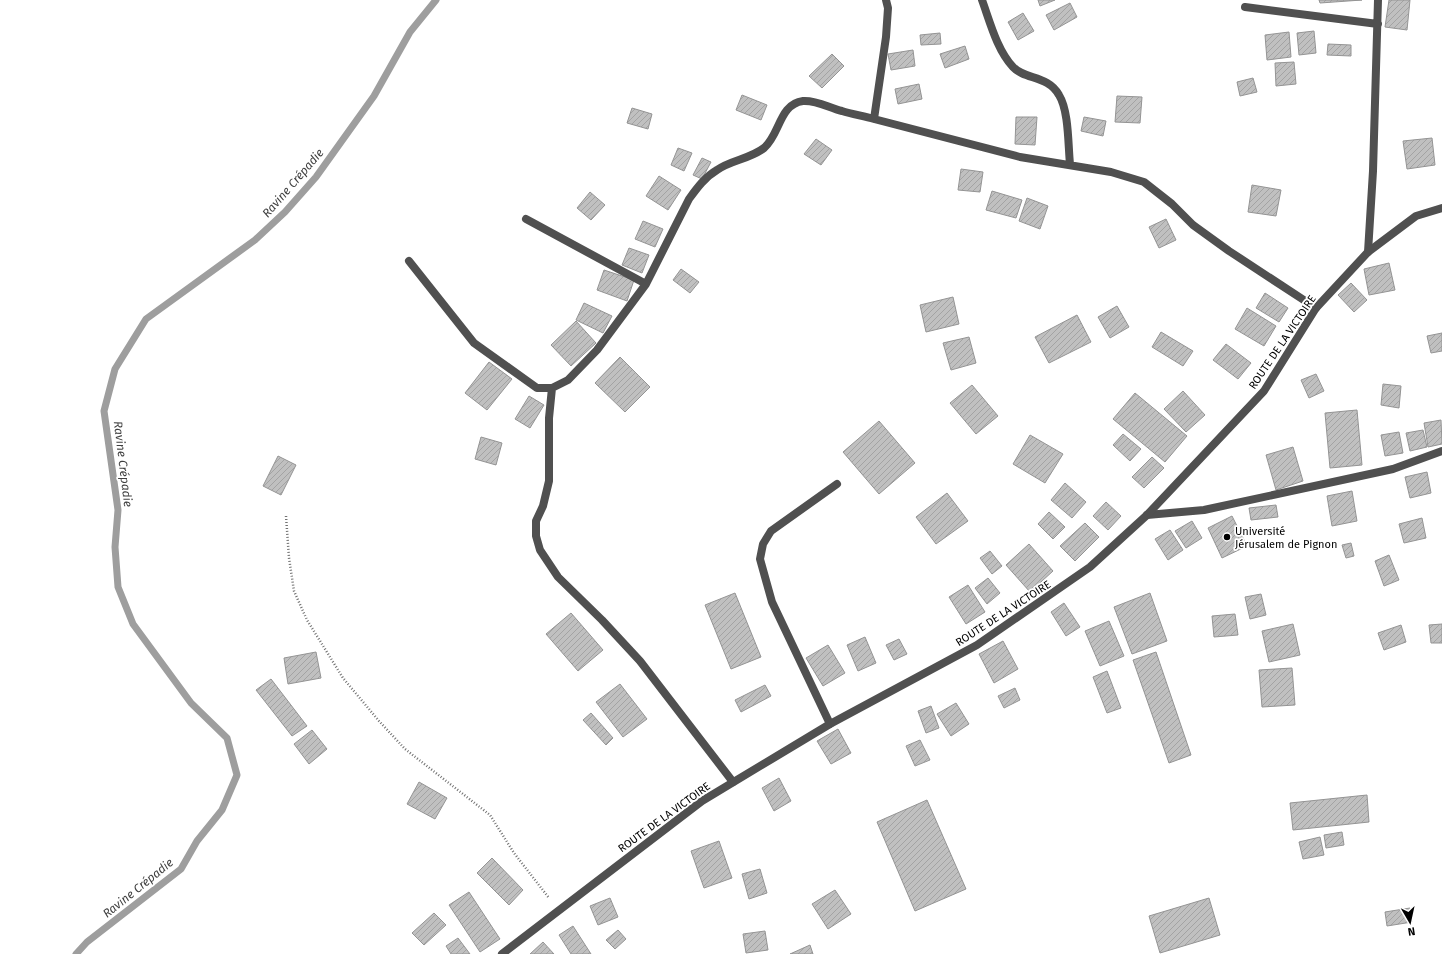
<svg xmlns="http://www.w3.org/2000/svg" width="1442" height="954" font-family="'Fira Sans',sans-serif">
<defs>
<pattern id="building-hatch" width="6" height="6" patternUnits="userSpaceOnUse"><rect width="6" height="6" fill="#c0c0c0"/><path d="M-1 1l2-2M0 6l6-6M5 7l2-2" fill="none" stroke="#a3a3a3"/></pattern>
</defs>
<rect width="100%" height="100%" fill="#fff"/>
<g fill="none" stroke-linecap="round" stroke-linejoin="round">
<!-- stream -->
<path stroke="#9e9e9e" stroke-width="7" d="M76,954L87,942L181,869L197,841L222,810L237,775L227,738L191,703L133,624L118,587L115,547L118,510L104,411L115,369L146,319L255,240L285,212L316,177L374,96L410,32L436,0"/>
</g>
<!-- building -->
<path fill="url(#building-hatch)" stroke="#949494" d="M1038,0H1055L1040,6Z
M1319,0H1362L1320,3Z
M1389,0H1410L1407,30L1385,27Z
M1070,3L1077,17L1054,30L1046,15Z
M1023,13L1034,31L1018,40L1008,22Z
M1314,31L1316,53L1299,55L1297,33Z
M1289,32L1291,57L1267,60L1265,35Z
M940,33L941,44L921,45L920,35Z
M1328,44L1351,45V56L1327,55Z
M965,46L969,59L945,68L940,54Z
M913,50L915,66L891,70L888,54Z
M832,54L844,66L822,88L809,76Z
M1294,62L1296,84L1276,86L1275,63Z
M1253,78L1257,92L1240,96L1237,82Z
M919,84L922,99L898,104L895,89Z
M742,95L767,105L761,120L736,110Z
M1117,96L1142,97L1140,123L1115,122Z
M632,108L652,114L648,129L627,123Z
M1016,117H1037L1035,145L1015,144Z
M1084,117L1106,121L1103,136L1081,131Z
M1432,138L1435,165L1407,169L1403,141Z
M816,139L832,150L821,165L804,154Z
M678,148L692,153L684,171L671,165Z
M702,158L711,162L702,179L693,175Z
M961,169L983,172L980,192L958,190Z
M659,176L681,190L668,210L646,196Z
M1252,185L1281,190L1276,216L1248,212Z
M992,191L1022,200L1016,218L986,210Z
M590,192L605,205L591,220L577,208Z
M1027,198L1048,206L1040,229L1019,221Z
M1166,219L1176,240L1159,248L1149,227Z
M643,221L663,229L655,247L635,239Z
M629,248L649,255L642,273L622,265Z
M1389,263L1395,290L1369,295L1364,269Z
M681,269L699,282L690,293L673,280Z
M604,270L634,280L627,301L597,290Z
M1351,283L1367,300L1354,312L1338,295Z
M1265,293L1288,308L1279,322L1256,308Z
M953,297L959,324L926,332L920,305Z
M584,303L612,316L603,333L576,320Z
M1117,306L1129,327L1110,338L1098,317Z
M1247,308L1276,326L1264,346L1235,329Z
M1077,315L1091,342L1049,363L1035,337Z
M576,321L596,343L571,366L551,345Z
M1161,332L1193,351L1183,366L1152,347Z
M1442,333V351L1431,353L1427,336Z
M969,337L976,363L951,370L943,343Z
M1226,344L1251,363L1238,379L1213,360Z
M620,357L650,387L625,412L595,383Z
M489,362L512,379L487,410L465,393Z
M1316,374L1324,391L1309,398L1301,380Z
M1383,384L1401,386L1399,408L1381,405Z
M972,385L998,416L976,434L950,403Z
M1183,391L1205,415L1186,432L1164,409Z
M1135,393L1187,436L1165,462L1113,419Z
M529,396L544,405L530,428L515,419Z
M1357,410L1362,465L1330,468L1325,413Z
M1441,420L1442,444L1428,447L1424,423Z
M879,421L915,463L879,494L843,452Z
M1423,430L1427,447L1410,451L1406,433Z
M1399,432L1403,453L1385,456L1381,435Z
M1123,434L1141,449L1130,461L1113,445Z
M1030,435L1063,454L1045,483L1013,464Z
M481,437L502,443L496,465L475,459Z
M1293,447L1303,481L1276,490L1266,455Z
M278,456L296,465L281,495L263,486Z
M1152,457L1164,468L1144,488L1132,477Z
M1427,472L1431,493L1410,498L1405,477Z
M1065,483L1086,502L1072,518L1051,500Z
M1352,491L1357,521L1332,526L1327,496Z
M947,493L968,521L936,544L916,517Z
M1106,502L1121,516L1108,530L1093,516Z
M1276,505L1278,517L1251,520L1249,508Z
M1049,512L1065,527L1053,539L1038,524Z
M1232,516L1247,546L1222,558L1208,528Z
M1422,518L1426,538L1404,543L1399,524Z
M1192,521L1202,538L1186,548L1175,531Z
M1085,523L1099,537L1075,561L1060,546Z
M1170,530L1183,550L1168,560L1155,539Z
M1351,543L1354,556L1346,558L1342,545Z
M1029,544L1053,571L1030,592L1006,565Z
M990,551L1002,566L992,574L980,558Z
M1389,555L1399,580L1384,586L1375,561Z
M988,578L1000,593L987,604L975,588Z
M968,585L985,612L966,624L949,597Z
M735,593L761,657L731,669L705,605Z
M1150,593L1167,641L1132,654L1114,607Z
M1261,594L1266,615L1250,619L1245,597Z
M1064,603L1080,627L1066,636L1051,612Z
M571,613L603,650L578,671L546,634Z
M1235,614L1238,635L1214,637L1212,616Z
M1109,621L1124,656L1100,666L1085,631Z
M1293,624L1300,655L1269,662L1262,631Z
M1442,624V643H1431L1429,625Z
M1401,625L1406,642L1384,650L1378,633Z
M865,637L876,663L858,671L847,645Z
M899,639L907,654L894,660L886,645Z
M1003,641L1018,669L994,683L979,654Z
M828,645L845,673L823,686L806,658Z
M316,652L321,678L288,684L284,658Z
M1156,652L1191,755L1169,763L1133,660Z
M1292,668L1295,705L1262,707L1259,670Z
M1107,671L1121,708L1107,713L1093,677Z
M271,679L307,726L292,736L256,690Z
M620,684L647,719L623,737L596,702Z
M765,685L771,696L741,712L735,700Z
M1015,688L1020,700L1004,708L998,696Z
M956,703L969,724L951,736L937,714Z
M931,706L939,728L926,733L918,711Z
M591,713L613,738L606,745L583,720Z
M838,729L851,753L831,764L817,741Z
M312,730L327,749L309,764L294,744Z
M920,740L930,760L915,766L906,746Z
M779,778L791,801L774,811L762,788Z
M419,782L447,798L435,819L407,804Z
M1367,795L1369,822L1293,830L1290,803Z
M927,800L966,889L915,911L877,822Z
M1342,832L1344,845L1326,848L1324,835Z
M1320,837L1324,855L1303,859L1299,842Z
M719,841L732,878L704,888L691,851Z
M492,858L523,890L509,905L477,873Z
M760,869L767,893L749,899L742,874Z
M835,890L851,914L828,929L812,904Z
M469,892L500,939L480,952L449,905Z
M610,898L618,917L598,925L590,906Z
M1209,898L1220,935L1160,953L1149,916Z
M1410,908L1412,922L1387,926L1385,912Z
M434,913L446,925L424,945L412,933Z
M573,926L591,954H571L559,935Z
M618,930L626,939L615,949L606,940Z
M765,931L768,950L746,953L743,934Z
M458,938L470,954H451L446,946Z
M543,942L554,954H530Z
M810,945L813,954H790Z"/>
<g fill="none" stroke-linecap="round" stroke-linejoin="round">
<!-- path -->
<path stroke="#727272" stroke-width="2.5" stroke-dasharray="1 2" stroke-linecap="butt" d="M286,516L289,558L294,591L307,620L343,678L379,721L405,749L490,815L514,853L549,898"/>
<!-- minor -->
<path stroke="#505050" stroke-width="8" d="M886,0L888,8L886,37L874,119L1020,157L1111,172L1144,182L1172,204L1193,225L1229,251L1316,308
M982,0C990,22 997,50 1013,67C1025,80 1048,75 1059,95C1069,111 1068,145 1070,164
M1245,7L1378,24
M526,219L646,284
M1368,252L1373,171L1378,0
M409,261L474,343L537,388H552L568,380L597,350L646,284L689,199C697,188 705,177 717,170C731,160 750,159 764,148C780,135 779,104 803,101C817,100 829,108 842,111C852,114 863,116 874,119
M552,388L549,418V481L543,506L536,521V536L540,550L558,577L602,620L640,661L733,782
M1147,515L1204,510L1393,469L1442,451
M830,724L772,602L760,559L763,544L771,531L837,484"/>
<!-- tertiary -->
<path stroke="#505050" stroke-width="8" d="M502,954L702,801L830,724L977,645L1090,567L1147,515L1264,391L1316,308L1368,252L1416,216L1442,208"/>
</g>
<!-- markers -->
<circle fill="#000" stroke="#fff" stroke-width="1.5" cx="1227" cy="537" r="4"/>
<g text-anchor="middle" stroke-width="3.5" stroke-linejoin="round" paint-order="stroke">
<!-- street labels -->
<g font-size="11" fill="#000" stroke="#fff">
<text transform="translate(1282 342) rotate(-56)" y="4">ROUTE DE LA VICTOIRE</text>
<text transform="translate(1003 613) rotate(-33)" y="4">ROUTE DE LA VICTOIRE</text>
<text transform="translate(664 817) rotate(-36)" y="4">ROUTE DE LA VICTOIRE</text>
</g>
<!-- poi labels -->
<g font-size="11" fill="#000" stroke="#fff" text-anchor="start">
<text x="1235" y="535">Université<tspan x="1235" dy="13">Jérusalem de Pignon</tspan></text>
</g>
<!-- water labels -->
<g font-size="12" font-style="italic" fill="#3f3f3f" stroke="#fff">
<text transform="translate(293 183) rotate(-49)" y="4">Ravine Crépadie</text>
<text transform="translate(123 464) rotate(83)" y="4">Ravine Crépadie</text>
<text transform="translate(138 888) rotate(-39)" y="4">Ravine Crépadie</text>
</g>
</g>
<!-- north arrow -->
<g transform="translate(1410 922) rotate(171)" stroke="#ffffff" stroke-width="3" paint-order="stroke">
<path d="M0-3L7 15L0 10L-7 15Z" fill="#000000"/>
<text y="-6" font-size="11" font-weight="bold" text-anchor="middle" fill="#000000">N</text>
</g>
</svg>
